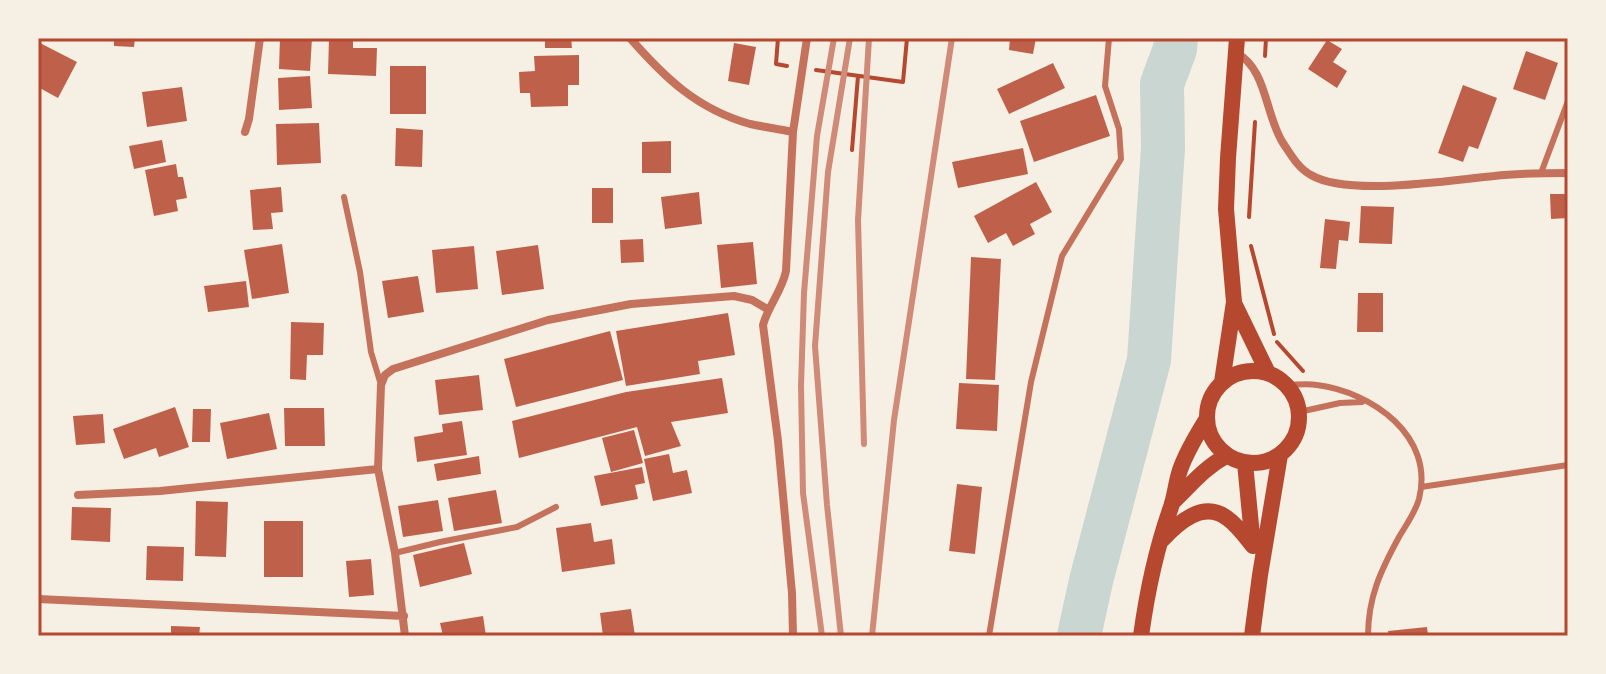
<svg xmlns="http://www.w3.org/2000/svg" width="1606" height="674" font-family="'PT Serif',serif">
<rect width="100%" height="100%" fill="#f6efe4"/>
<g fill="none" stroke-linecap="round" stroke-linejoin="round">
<!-- river -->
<path stroke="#c9d6d2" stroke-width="44" d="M1079,636L1091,581L1149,360L1163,148L1162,84L1175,49L1176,38"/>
</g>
<!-- building -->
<path fill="#bf614a" d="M114,38H135L134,47L114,46Z
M280,38H312L310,71L279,69Z
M329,38H353V48H377L376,76L328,74Z
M545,38H571L572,48H545Z
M1010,38H1036L1033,54L1009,50Z
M1327,40L1342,49L1333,62L1347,71L1337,88L1308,69Z
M40,43L77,62L58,98L38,87V48Z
M734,43L756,47L749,85L728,81Z
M1526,51L1558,63L1545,100L1513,89Z
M579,55V85H568V106L531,107L530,93H520L519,72L535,71L534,56Z
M1053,63L1065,88L1009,114L997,89Z
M390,66H426V114H390Z
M310,76L312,108L279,110L278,78Z
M1463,85L1497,98L1478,149L1469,146L1463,162L1438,153Z
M182,87L187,121L147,127L142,92Z
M1096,95L1110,136L1034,162L1020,121Z
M319,123L321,163L277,165L276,124Z
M396,128L423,130L422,167L395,166Z
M162,140L166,162L134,169L129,146Z
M671,141V173H642V142Z
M1023,148L1028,174L958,188L952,162Z
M176,164L178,177H183L187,198L176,200L178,211L154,216L145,170Z
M1036,182L1052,212L1030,224L1035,234L1013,246L1006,233L988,243L974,216Z
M281,187L283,212L271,213L273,229L253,230L250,190Z
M592,188H613V223H592Z
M699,192L702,224L665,229L661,197Z
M1550,194H1568V218L1551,219Z
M1361,206L1394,207L1392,244L1359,243Z
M1325,219L1350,222L1348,241L1339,240L1336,269L1320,268Z
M643,239L644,262L621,263L620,240Z
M753,242L757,284L721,288L717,245Z
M282,244L289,293L252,299L244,250Z
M538,245L544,289L502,295L496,251Z
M474,246L478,289L436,293L432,250Z
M971,257L1001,259L995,380L966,379Z
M418,276L424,312L388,318L382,281Z
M246,281L249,307L208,312L204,286Z
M1358,293H1383V332H1357Z
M728,313L735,355L698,361L700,374L626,386L616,331Z
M291,322L324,323L323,355H307L306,380L290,379Z
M610,331L623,380L516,407L504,359Z
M479,375L483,410L439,415L435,380Z
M722,378L728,413L671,422L681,446L645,456L637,427L519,458L512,421L626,392Z
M959,383L999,385L997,431L956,429Z
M175,407L189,447L159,457L156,448L124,459L113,429Z
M284,408H324L325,446H285Z
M193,409H211L210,442H192Z
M269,413L277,449L227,459L220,423Z
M103,414L105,443L76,445L73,416Z
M462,421L467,455L417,462L414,437L443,432L442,424Z
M634,430L643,463L611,472L602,438Z
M669,454L673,473L687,470L692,493L653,501L644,459Z
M479,456L481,474L437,481L434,464Z
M642,467L645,483L635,485L638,499L601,506L594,476Z
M957,484L982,487L975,554L949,551Z
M496,490L502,523L454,531L448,498Z
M438,500L443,531L403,537L398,506Z
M196,501L228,502L226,557L195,556Z
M72,507L111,508L110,542L71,540Z
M264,521H303V577H264Z
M591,523L594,542L612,539L615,564L562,572L556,528Z
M464,543L472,574L420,587L413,555Z
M147,546L184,547L183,581L146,580Z
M371,559L374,595L349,597L346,561Z
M631,609L635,636H603L600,613Z
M483,616L486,636H443L440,623Z
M171,626L200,627L199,636H171Z
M1427,627L1428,636H1389L1388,631Z"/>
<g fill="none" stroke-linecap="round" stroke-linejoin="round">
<!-- path -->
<path stroke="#b5482f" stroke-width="4" d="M778,38L776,64L787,66
M1265,56L1266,38
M816,70L903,82L907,38
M852,150L858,76
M1249,217L1255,122
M1251,246L1274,334
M1277,342L1303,371"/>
<!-- service -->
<path stroke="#c5725c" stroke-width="6" d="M1541,173L1568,101
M344,197L360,272L371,352L381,385
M1286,385C1296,385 1307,383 1317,385C1372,392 1435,436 1419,499C1415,513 1406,525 1399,537C1381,570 1368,597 1368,636
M1299,412L1340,403L1362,402
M1421,487L1568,465
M395,553L440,542L517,527L556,507
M989,636L1031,382L1062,256L1121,159L1119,129L1105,86L1109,38"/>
<!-- minor -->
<path stroke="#c5725c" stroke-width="8" d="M630,38C665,78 697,109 750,124C764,127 779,129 793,132
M1236,53C1267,68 1265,115 1283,143C1291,155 1298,168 1311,175C1348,197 1451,180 1494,176C1518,173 1543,173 1568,173
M245,132L249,119L260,38
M78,495L160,491L378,469
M38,599L404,616
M405,636L395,553L378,469L381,385L385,375L393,369L548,320L631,304L734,296L752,300L769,310
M793,636L792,593L778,441L763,325C768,306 782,291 786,271L793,132L807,38"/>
<!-- secondary -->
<path stroke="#b5482f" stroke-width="16" d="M1234,303L1268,373
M1207 417a46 46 0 1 1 92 0a46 46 0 1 1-92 0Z
M1222,382L1234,302L1226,209L1228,158L1237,38
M1245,463L1253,546
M1172,503C1190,486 1204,468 1226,456
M1162,540C1178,523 1203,500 1227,518C1237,525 1245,536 1253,546
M1141,636C1147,592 1156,549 1171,507C1175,495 1176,482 1180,470C1186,453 1196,436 1206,420
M1252,636L1260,575L1280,455"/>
<!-- rail -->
<path stroke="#cf8b77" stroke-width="6" d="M864,444L858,220L869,38
M822,636L803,493L801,386L804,293L817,136L834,38
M841,636L827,505L815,346L828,172L850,38
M872,636L894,420L952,38"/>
</g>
<!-- border -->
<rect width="1606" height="674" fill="none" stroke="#f6efe4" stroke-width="80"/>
<rect x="40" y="40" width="1526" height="594" fill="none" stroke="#b5482f" stroke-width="3"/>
</svg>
